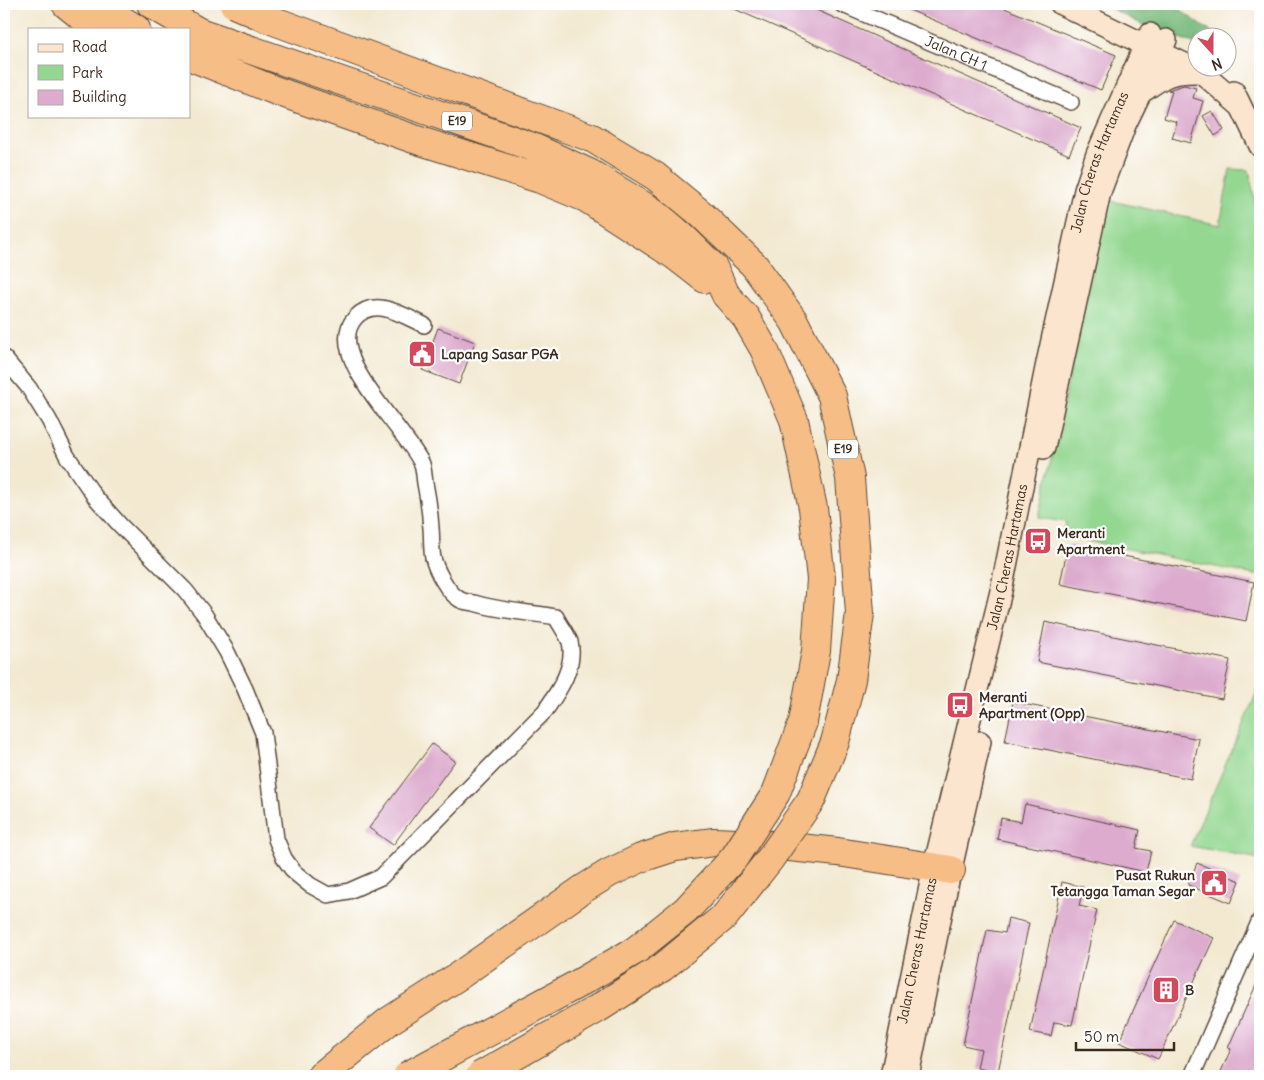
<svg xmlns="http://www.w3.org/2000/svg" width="1264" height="1080" font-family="Delius,sans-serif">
<rect width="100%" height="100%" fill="#fff"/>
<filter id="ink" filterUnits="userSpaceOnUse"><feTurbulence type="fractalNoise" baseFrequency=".02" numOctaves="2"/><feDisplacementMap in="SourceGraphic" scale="10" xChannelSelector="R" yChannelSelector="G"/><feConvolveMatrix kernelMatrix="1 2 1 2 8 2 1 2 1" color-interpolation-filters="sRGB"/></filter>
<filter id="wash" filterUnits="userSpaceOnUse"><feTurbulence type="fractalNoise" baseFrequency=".0096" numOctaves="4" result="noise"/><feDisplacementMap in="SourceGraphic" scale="20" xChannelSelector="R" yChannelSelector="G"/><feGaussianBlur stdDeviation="1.12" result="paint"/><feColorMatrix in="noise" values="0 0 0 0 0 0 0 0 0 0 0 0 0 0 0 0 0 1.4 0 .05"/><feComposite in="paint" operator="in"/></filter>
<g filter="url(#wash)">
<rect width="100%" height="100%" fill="#f3e9d1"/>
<!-- green -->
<path fill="#93d790" stroke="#678057" d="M1230,169L1249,170L1259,222L1260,576L1064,536L1066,522L1039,518L1107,200L1220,225Z
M1260,685V859L1190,846Z"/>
<!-- forest -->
<path fill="#76b87a" stroke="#58714c" d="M1102,4H1172L1218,37L1196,38V44L1145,26Z"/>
<g id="blocks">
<!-- building -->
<path fill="#dcabce" d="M723,4H805V5L1081,128L1069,155Z
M895,4H995L1116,55L1101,90Z
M1184,85L1196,88L1193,98L1203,101L1191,143L1172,138L1177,122L1164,118L1172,91L1168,90Z
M1212,111L1224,130L1215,136L1203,116Z
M438,328L475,342L459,384L422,370Z
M1068,545L1254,582L1246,621L1060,584Z
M1045,622L1230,660L1222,699L1037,662Z
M1013,702L1199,739L1191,779L1005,741Z
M432,744L455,761L393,845L369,828Z
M1025,804L1140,830L1136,848L1151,851L1146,872L997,839L1001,818L1021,822Z
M1197,863L1240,881L1231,903L1188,885Z
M1062,882L1083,887L1079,906L1097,910L1072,1025L1054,1022L1051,1036L1030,1032Z
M1008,918L1029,923L998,1072L977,1068L981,1049L963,1045L987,930L1005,933Z
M1174,920L1214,938L1158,1059L1119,1042Z
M1260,976V1076H1219L1231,1049L1228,1048Z"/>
</g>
</g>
<g filter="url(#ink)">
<use href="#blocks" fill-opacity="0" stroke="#574739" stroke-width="1"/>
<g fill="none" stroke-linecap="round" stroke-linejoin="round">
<!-- street casing -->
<g stroke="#574739" stroke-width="18">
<g id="street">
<path id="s1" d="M841,4L1071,102"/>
<path d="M4,358L29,388L49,420L67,456L95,497L120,525L185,590L204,614L227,652L245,689L263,733L276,839L284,858L294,872L310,885L328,895L349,891L381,877L545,711C558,692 576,667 570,642C567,634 560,625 556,617C528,612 500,611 474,603C469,602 463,602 459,599C448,593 436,570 433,558C431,549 432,537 431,528C430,513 428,498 425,483C424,477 424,470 422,464C407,430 322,355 355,318C375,296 402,315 424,325"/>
<path d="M1192,1076L1260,920"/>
</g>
</g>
<!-- secondary casing -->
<g stroke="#574739" stroke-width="24">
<g id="secondary">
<path d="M1061,4L1201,72L1239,105"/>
<path d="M1142,92C1166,75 1171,71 1201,72"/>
<path d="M1234,92L1260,146"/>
<path d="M1044,448L1100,192L1125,125L1166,40"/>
<path id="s2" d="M891,1076L934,867L1001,591L1047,363L1085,190L1097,154L1150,34"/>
<path d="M908,1076L947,886L980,742"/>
</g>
</g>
<!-- highway casing -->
<g stroke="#574739" stroke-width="30">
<path id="highway" d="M66,4L82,17L103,29
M97,4L136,29
M151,4L199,32L530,146L591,174L657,214L687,241L713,267L726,295
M189,56L274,90L414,139L540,179L586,198L674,255L705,279
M321,1076L389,1021L457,977L583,889L609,873L641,858L675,847L714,842L760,844L838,852L951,870"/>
</g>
<!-- street -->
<use href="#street" stroke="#fff" stroke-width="15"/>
<!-- secondary -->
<use href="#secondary" stroke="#fbe5cf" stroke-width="21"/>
<!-- highway -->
<use href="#highway" stroke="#f6be86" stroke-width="28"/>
<!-- highway-bridge casing -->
<g stroke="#574739" stroke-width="30" stroke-linecap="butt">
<path id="highway-bridge" d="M234,4L266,18L592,138L655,176L700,213L754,265L794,321L832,396L850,478L860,613L851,680L835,742L811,800L770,859L725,916L663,967L597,1009L480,1076
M407,1076L574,986L636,950L686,910L734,858L776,793L803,722L816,651L821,579L813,508L794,420L764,349L746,318L726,295"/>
</g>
<!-- highway-bridge -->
<use href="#highway-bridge" stroke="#f6be86" stroke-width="28"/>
</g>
</g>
<!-- icons -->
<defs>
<g id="civic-square" transform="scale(1.4375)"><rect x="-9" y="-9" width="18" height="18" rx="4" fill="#d1495b" stroke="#fff"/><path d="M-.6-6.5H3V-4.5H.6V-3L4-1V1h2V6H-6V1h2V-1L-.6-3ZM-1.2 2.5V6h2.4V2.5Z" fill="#fff"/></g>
<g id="bus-square" transform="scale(1.4375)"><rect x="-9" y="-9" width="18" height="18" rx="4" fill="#d1495b" stroke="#fff"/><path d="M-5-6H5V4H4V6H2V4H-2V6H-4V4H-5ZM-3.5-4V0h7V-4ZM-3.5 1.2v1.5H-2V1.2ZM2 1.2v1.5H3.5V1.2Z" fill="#fff"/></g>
<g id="building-square" transform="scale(1.4375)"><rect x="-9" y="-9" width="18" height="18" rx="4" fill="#d1495b" stroke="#fff"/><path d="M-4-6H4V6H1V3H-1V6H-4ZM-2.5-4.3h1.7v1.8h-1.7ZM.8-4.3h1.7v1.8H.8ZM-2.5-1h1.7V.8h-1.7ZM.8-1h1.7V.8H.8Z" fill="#fff"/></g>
</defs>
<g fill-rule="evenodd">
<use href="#civic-square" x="422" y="354"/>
<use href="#bus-square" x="1038" y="541"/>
<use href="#bus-square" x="960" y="705"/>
<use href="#civic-square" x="1214" y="883"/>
<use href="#building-square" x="1166" y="990"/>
</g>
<g text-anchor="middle" stroke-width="4.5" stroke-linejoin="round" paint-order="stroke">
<!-- shield labels -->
<g fill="#fff" stroke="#766a62" stroke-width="1">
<rect x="442" y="111.5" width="30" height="19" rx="4"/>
<rect x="828" y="439.5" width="30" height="19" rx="4"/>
</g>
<g font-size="12" font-weight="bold" fill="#3b2a1e">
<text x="457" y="125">E19</text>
<text x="843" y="453">E19</text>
</g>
<!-- street labels -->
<g font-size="14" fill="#3b2a1e" stroke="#fff">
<text dy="5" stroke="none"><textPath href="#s1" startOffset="125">Jalan CH 1</textPath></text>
<text dy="5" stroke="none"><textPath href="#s2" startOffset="938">Jalan Cheras Hartamas</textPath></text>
<text dy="5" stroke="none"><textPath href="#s2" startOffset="532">Jalan Cheras Hartamas</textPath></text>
<text dy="5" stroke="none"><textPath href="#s2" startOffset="128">Jalan Cheras Hartamas</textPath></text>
</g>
<!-- poi labels -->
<g font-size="14" font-weight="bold" fill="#3b2a1e" stroke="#fff" text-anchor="start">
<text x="441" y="359">Lapang Sasar PGA</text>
<text x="1057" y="538">Meranti<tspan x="1057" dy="16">Apartment</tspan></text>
<text x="979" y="702">Meranti<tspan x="979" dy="16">Apartment (Opp)</tspan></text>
<text x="1195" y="880" text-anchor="end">Pusat Rukun<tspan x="1195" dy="16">Tetangga Taman Segar</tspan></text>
<text x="1185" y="995">B</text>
</g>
</g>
<!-- margin -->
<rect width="1264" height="1080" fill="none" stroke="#fff" stroke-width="20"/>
<!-- legend -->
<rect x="28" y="28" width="162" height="90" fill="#ffffff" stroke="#b1aaa5"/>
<rect x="38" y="44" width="25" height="8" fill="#fbe5cf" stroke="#b1aaa5"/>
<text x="72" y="52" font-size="15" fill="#3b2a1e">Road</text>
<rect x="38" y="65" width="25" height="15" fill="#93d790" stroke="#b1aaa5"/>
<text x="72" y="78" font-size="15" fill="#3b2a1e">Park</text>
<rect x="38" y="90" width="25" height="15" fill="#dcabce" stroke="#b1aaa5"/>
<text x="72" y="102" font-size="15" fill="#3b2a1e">Building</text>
<!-- north arrow -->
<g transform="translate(1212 52) rotate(159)"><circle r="24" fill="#ffffff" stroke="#b1aaa5"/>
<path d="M0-4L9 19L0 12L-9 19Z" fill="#d1495b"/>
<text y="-8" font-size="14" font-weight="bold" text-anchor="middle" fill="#3b2a1e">N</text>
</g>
<!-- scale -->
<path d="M1076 1042v8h98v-8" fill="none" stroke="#3b2a1e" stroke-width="2.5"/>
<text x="1084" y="1042" font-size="15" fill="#3b2a1e" stroke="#ffffff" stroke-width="4" paint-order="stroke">50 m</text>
</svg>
